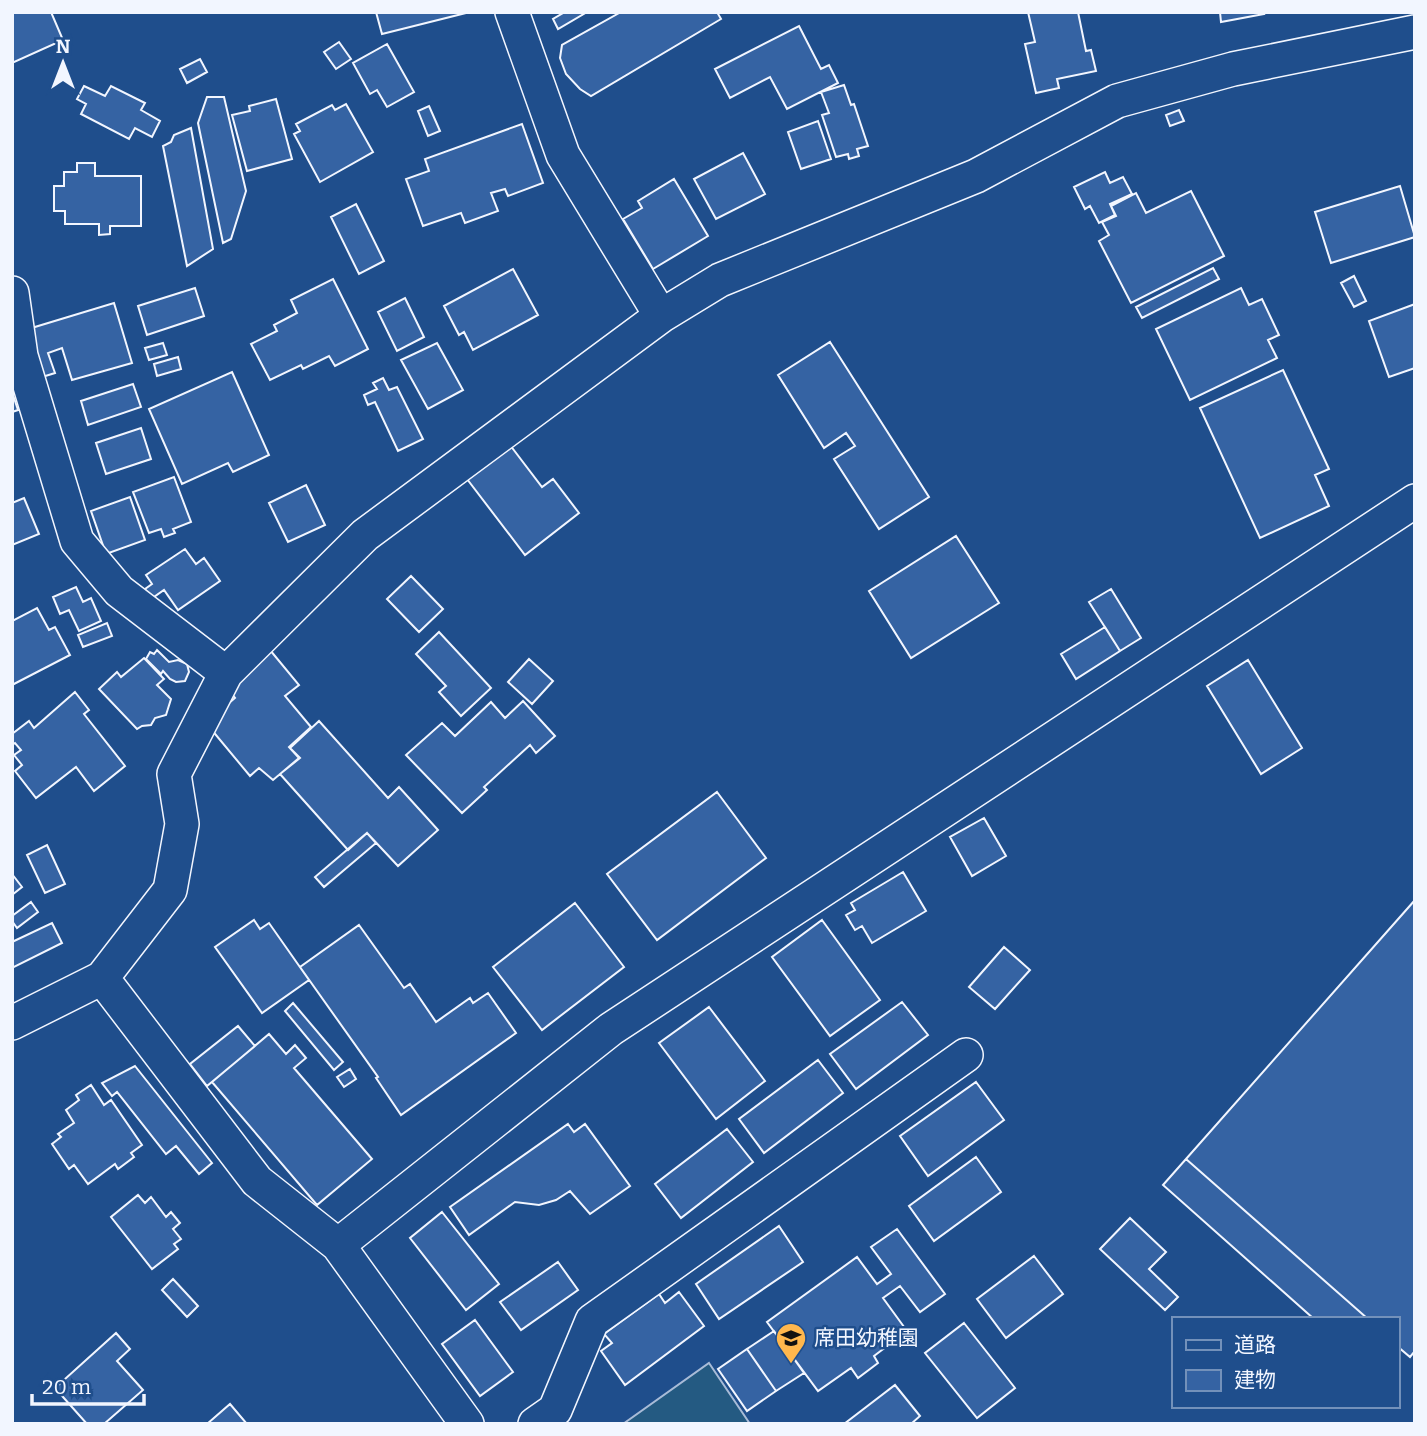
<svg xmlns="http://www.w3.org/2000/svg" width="1427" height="1436" font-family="Bitter,'Noto Sans JP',serif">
<rect width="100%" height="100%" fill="#1f4e8c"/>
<!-- green -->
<path fill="#245a82" stroke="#a8bbd7" stroke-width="2" d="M709,1363L750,1424H623Z"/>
<!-- building -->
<path fill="#3563a3" stroke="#f2f6ff" stroke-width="2" d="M12,12H51L63,40L12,63Z
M376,12H470L382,34Z
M565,12H587L558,29L553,19Z
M621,12H717L721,19L591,96L580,89L566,74L560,58L562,45Z
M1028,12H1078L1086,51L1091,50L1096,71L1057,79L1059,88L1036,93L1025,44L1035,42Z
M1220,12H1263L1264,14L1221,22Z
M799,26L821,69L829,65L838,83L787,109L770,77L730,98L715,69Z
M339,42L351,59L336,69L324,52Z
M387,44L414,92L387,107L377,90L370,94L353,63Z
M200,59L207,72L187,83L180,69Z
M844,85L851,105L854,104L868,146L857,149L859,156L849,159L848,154L836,157L822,115L829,113L821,92Z
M84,86L105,96L111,86L145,103L141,110L160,121L152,137L135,128L129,139L81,114L86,104L77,99Z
M207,97H224L246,191L231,239L223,243L198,123Z
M276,99L292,159L247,171L232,115L250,111L249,106Z
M346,104L373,152L320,182L294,134L300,131L296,124L332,105L335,110Z
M429,106L440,131L428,136L418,111Z
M1179,110L1184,121L1170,126L1166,115Z
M818,121L831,159L801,169L788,132Z
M522,124L543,183L508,196L505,189L491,193L498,211L465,223L461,213L423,226L406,179L429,171L425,159Z
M191,128L213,249L187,266L163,146L171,142L174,135Z
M743,153L765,194L716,219L694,179Z
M77,163H95V176H141V226H110V234L99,235V224H65V211H54V186H64V172H77Z
M1105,172L1110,183L1123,177L1132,194L1110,204L1115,215L1099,223L1090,206L1085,209L1074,187Z
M674,179L708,236L653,269L623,219L642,208L638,201Z
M1400,186L1415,237L1331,263L1315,212Z
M1191,191L1224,256L1131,303L1099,241L1109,235L1102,222L1116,216L1111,206L1136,193L1146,213Z
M356,204L384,261L359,274L331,217Z
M1213,268L1219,279L1142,318L1136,307Z
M513,269L538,315L473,350L464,332L459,335L444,306Z
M1354,276L1366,301L1354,307L1341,283Z
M333,279L368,349L335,366L329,356L303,369L301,365L270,380L251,344L277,331L274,325L297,313L291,300Z
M195,288L204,316L147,335L138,306Z
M1241,288L1249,305L1262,299L1279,335L1268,340L1277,358L1190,400L1156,329Z
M405,298L424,337L397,351L378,312Z
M114,303L132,363L72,380L62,348L48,353L55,373L39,378L25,330Z
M1415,304V368L1389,377L1369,321Z
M830,342L929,497L879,529L834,459L855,446L846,433L824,448L778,375Z
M163,343L167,355L149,360L145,348Z
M437,343L463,390L428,409L401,360Z
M178,357L181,369L157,376L154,364Z
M1283,370L1329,469L1315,475L1329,506L1260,538L1200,408Z
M232,372L269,455L233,472L228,463L182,484L149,409Z
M383,378L389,390L397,387L423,439L398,451L375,402L368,405L364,395L377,389L373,383Z
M133,384L141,407L88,425L81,401Z
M12,392L18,410L12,412Z
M141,428L151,459L106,474L96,443Z
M510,445L542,487L553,479L579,513L525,555L467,479Z
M174,477L191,522L173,529L175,533L164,537L161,529L149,533L133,492Z
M306,485L325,525L288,542L269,503Z
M130,497L145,540L106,554L91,511Z
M24,498L39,534L12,545V503Z
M956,536L999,603L911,658L869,591Z
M185,549L196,564L204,558L220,581L178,610L164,590L151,599L145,589L152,584L146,575Z
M411,576L443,609L419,632L387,599Z
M76,587L83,602L91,598L101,621L79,631L69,610L60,614L53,597Z
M1111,589L1141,638L1120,651L1089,602Z
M37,608L49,630L55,627L70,655L12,685V621Z
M107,623L112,636L83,647L78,635Z
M1105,627L1120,651L1076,679L1061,654Z
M439,632L491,688L461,716L439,692L446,686L416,654Z
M157,650L169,662L178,660L187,664L189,672L185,681L176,682L170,679L163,671L161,674L146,659L150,652L154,654Z
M270,650L299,685L285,696L311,727L289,747L299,758L273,780L259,768L250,776L206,723L235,698L226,687Z
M144,658L164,679L157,685L171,699L166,715L155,718L151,725L142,726L137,729L99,689L117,672L121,677Z
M529,659L553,681L532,704L508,682Z
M1248,660L1302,748L1261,774L1207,686Z
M75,692L89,710L84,714L125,766L94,791L76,767L36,798L15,771L22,765L14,755L21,750L15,743L12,745V734L29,721L34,728Z
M523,701L555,736L536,753L530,745L484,787L487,790L462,813L406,755L442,723L455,736L491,702L505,718Z
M319,721L388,798L399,787L438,830L398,866L367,833L348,850L280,774L300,758L290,748Z
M717,792L766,858L657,940L607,874Z
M984,818L1006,856L972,876L950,837Z
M367,833L376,843L324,887L315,877Z
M47,845L65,884L45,893L27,855Z
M903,872L926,911L872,943L862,926L855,930L846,915L855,910L851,903Z
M12,874L22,887L12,895Z
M1415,900V1351L1410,1357L1397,1346V1319H1368L1186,1159Z
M31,902L38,912L17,928L12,921V916Z
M575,903L624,967L542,1030L493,967Z
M254,920L260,929L269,923L309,980L262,1013L215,947Z
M822,920L880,1000L830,1036L772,957Z
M52,923L62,943L12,968V942Z
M359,925L404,988L410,984L436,1022L470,998L473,1003L488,993L516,1033L401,1115L376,1078L378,1077L300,967Z
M1004,947L1030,970L995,1009L969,987Z
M902,1002L928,1035L856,1089L830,1054Z
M293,1003L343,1062L334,1070L285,1011Z
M709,1007L765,1081L716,1119L659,1043Z
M238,1026L255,1046L207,1086L190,1064Z
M269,1034L286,1054L295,1045L306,1058L294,1068L372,1159L317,1205L212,1082Z
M818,1060L843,1093L764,1153L739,1119Z
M135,1066L212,1163L199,1174L176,1146L166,1154L117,1092L112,1096L102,1083Z
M350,1069L356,1079L344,1087L337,1077Z
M976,1082L1004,1120L928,1176L900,1136Z
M91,1085L104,1105L111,1100L142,1145L131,1153L134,1157L118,1169L115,1164L88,1184L74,1165L69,1169L52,1144L61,1137L58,1134L74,1123L66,1110L79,1100L76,1095Z
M568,1124L574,1132L585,1124L630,1186L590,1214L570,1191L556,1200L539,1205L515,1202L469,1235L450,1207Z
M727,1129L753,1162L681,1218L655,1184Z
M976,1157L1001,1192L934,1241L909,1206Z
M1186,1159L1368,1319H1314L1163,1185Z
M138,1195L145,1203L151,1197L166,1217L171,1212L180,1223L173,1229L181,1239L174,1244L178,1249L152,1269L111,1217Z
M442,1212L499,1284L466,1310L410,1238Z
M1130,1218L1166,1252L1149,1269L1178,1297L1165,1310L1100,1249Z
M779,1226L803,1262L719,1319L696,1284Z
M897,1229L945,1294L920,1312L900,1286L883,1298L907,1331L874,1356L878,1363L858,1378L851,1368L818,1391L767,1322L857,1257L877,1284L891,1274L871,1247Z
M1034,1256L1063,1294L1006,1338L977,1299Z
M558,1262L578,1290L521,1330L500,1302Z
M173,1279L198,1306L187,1317L162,1290Z
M679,1292L704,1326L625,1385L601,1351L612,1343L604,1334L659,1294L665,1303Z
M475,1320L513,1372L480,1396L442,1344Z
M964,1323L1015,1388L977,1418L925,1353Z
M774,1331L804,1373L776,1391L747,1349Z
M116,1333L130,1349L117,1361L143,1390L104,1424H87L55,1388Z
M747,1349L776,1391L747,1411L718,1369Z
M895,1385L920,1416L911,1424H844Z
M230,1404L247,1424H207Z"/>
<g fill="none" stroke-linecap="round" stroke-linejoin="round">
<!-- minor casing -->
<g stroke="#f2f6ff" stroke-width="36">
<path id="minor" d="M512,12L563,155L661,316
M12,293L21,356L77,541L119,591L226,673
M102,978L170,890L182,824L174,774L226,673L365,535L661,316L720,280L976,176L1117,101L1233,69L1415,32
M12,1023L102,978L257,1181L338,1245L467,1424
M338,1245L611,1029L1415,501
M535,1424L555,1410L592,1321L966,1055"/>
</g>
<!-- minor -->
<use href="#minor" stroke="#1f4e8c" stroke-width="33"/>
</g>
<!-- icons -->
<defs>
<g id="school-pin" transform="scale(1.575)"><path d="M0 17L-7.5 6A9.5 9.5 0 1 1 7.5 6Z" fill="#ffb74d" stroke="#1f4e8c"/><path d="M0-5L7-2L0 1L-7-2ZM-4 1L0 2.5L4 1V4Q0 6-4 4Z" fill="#111"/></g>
</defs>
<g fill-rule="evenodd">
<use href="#school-pin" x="791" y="1338"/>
</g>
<g text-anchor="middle" stroke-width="5" stroke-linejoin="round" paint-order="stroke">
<!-- poi labels -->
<g font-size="21" fill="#f2f6ff" stroke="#1f4e8c" text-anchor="start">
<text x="814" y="1345">席田幼稚園</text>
</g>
</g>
<!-- border -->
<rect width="1427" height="1436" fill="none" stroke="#f2f6ff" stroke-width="28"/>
<!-- legend -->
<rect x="1172" y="1317" width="228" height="91" fill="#1f4e8c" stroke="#7391ba" stroke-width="2"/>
<rect x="1186" y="1340" width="35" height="10" fill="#1f4e8c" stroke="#7391ba" stroke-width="2"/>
<text x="1234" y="1352" font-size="21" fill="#f2f6ff">道路</text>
<rect x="1186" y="1370" width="35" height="21" fill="#3563a3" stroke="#7391ba" stroke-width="2"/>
<text x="1234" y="1387" font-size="21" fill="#f2f6ff">建物</text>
<!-- north arrow -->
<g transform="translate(63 63)" stroke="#1f4e8c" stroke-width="5" paint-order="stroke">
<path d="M0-5L12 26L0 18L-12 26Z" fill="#f2f6ff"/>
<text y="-10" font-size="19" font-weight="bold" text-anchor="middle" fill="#f2f6ff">N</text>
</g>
<!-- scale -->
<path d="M32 1394v10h112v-10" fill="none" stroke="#f2f6ff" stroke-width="3.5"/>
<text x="42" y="1394" font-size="21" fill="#f2f6ff" stroke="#1f4e8c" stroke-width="5" paint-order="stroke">20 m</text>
</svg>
